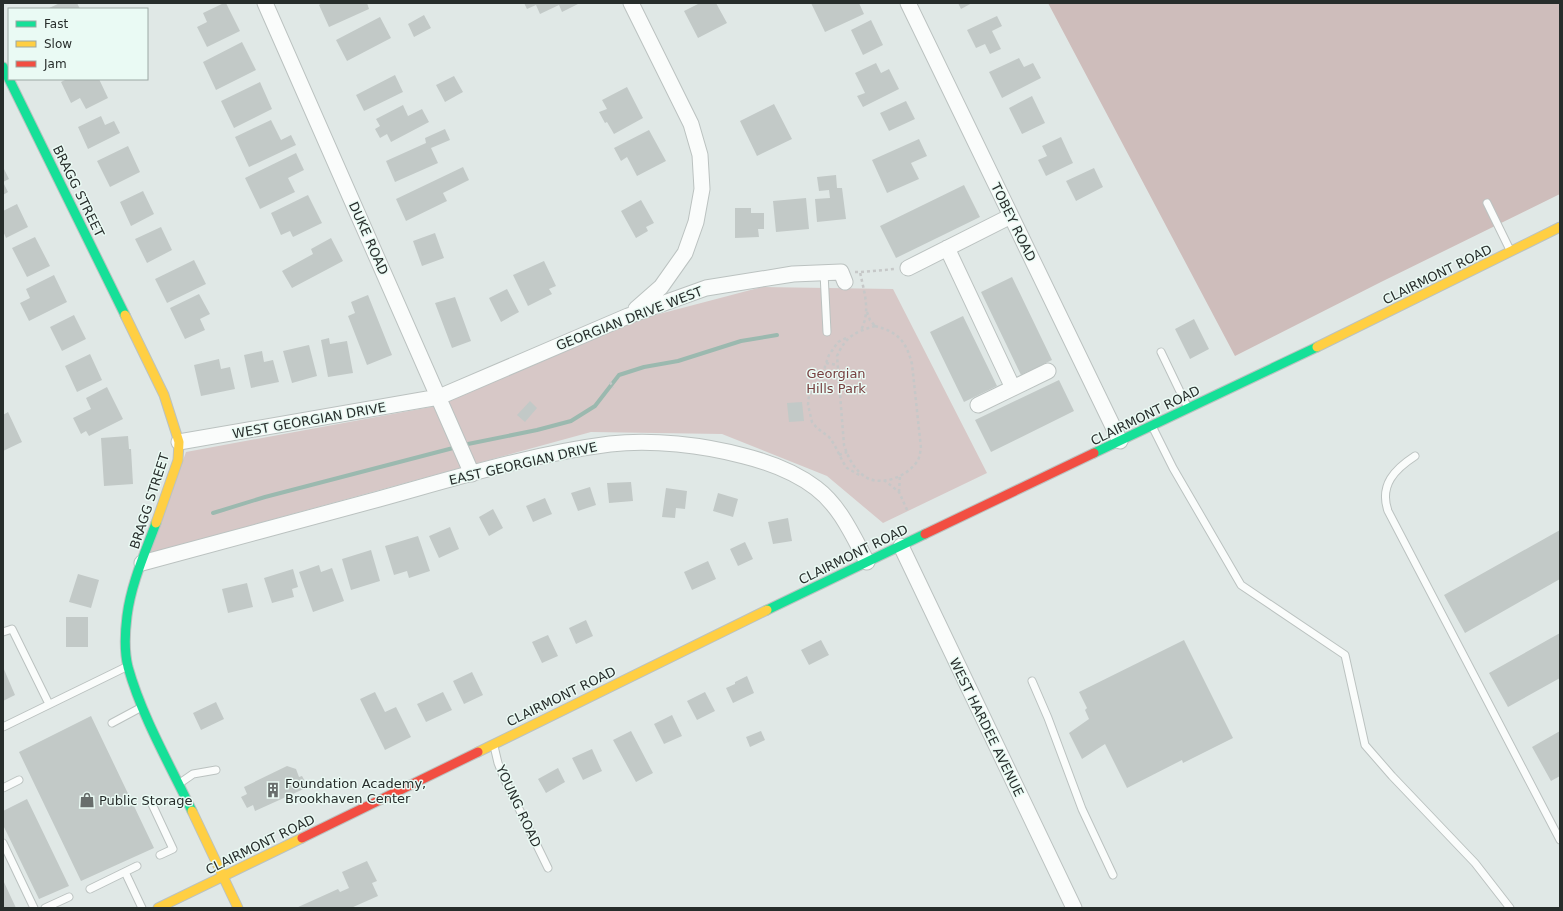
<svg xmlns="http://www.w3.org/2000/svg" width="1563" height="911" font-family="'DejaVu Sans',sans-serif">
<rect width="100%" height="100%" fill="#e0e8e6"/>
<!-- green -->
<path fill="#d7c8c7" d="M762,287L893,289L987,473L883,523L827,476L722,434L591,432L150,553L186,452L436,406L644,318Z"/>
<!-- forest -->
<path fill="#cebdbb" d="M1048,3H1560V194L1381,282L1235,356Z"/>
<g fill="none" stroke-linecap="round" stroke-linejoin="round">
<!-- stream -->
<path stroke="#9bb9af" stroke-width="4" d="M463,445L537,430L571,421L595,406L619,375L644,367L678,361L741,341L777,335
M213,513L265,497L457,447"/>
</g>
<!-- building -->
<path fill="#c2c9c7" d="M60,3H77L80,9H47Z
M224,3H226L240,31L207,47L197,27L207,22L203,13Z
M322,3H367L369,9L329,27L319,5Z
M524,3H578V4L562,12L559,5L540,14L536,5L527,9Z
M700,3H716L727,23L698,38L684,11Z
M811,3H859L864,14L825,32Z
M958,3H972L961,9Z
M424,15L431,28L414,37L408,24Z
M997,16L1002,26L992,31L1001,49L990,54L985,44L976,48L967,30Z
M380,17L391,38L347,61L336,40Z
M871,20L883,45L863,55L851,30Z
M242,42L256,70L216,90L203,62Z
M1019,58L1024,67L1033,63L1041,78L1002,98L989,72Z
M876,63L881,73L889,69L899,89L863,107L857,96L865,93L855,73Z
M395,75L403,92L364,111L356,95Z
M454,76L463,92L445,102L436,85Z
M67,79H99L108,98L86,109L80,98L71,103L61,82Z
M260,82L272,109L234,128L221,101Z
M627,87L643,118L614,134L607,122L605,123L599,112L607,109L602,100Z
M1032,96L1045,123L1022,134L1009,108Z
M906,101L915,119L889,131L880,113Z
M774,104L792,139L757,156L740,121Z
M403,105L408,116L422,109L429,122L391,142L387,134L380,138L375,129L380,126L376,119Z
M101,116L105,125L114,121L120,133L88,149L78,127Z
M271,120L281,140L291,135L296,145L249,167L235,137Z
M445,129L450,140L431,148L438,163L395,182L386,161L426,143L425,138Z
M649,130L666,161L637,176L627,157L621,161L614,148Z
M1061,137L1073,163L1046,176L1038,160L1047,156L1042,146Z
M919,139L927,156L911,163L919,179L887,193L872,160Z
M128,146L140,172L110,187L97,161Z
M296,153L304,170L288,178L295,192L260,209L245,178Z
M3,167L9,179L3,182Z
M463,167L469,180L443,193L447,201L406,221L396,199Z
M1094,168L1103,187L1076,201L1066,181Z
M836,175L837,188H842L846,219L817,222L815,199L830,198L829,190L819,191L817,177Z
M3,182L8,192L3,195Z
M964,185L980,217L896,258L880,226Z
M143,191L154,214L131,226L120,202Z
M308,195L322,223L293,237L290,231L281,235L271,213Z
M806,198L809,229L776,232L773,201Z
M641,200L654,223L646,227L648,231L636,238L621,211Z
M17,204L28,227L6,238L3,231V211Z
M735,208H751V213H764V229H758L759,237L735,238Z
M161,227L172,250L147,263L135,239Z
M435,233L444,258L422,266L413,241Z
M35,237L50,266L27,277L12,248Z
M331,238L343,261L292,288L282,271L313,254L311,249Z
M194,260L206,284L167,303L155,279Z
M544,261L556,286L549,289L552,294L528,306L513,275Z
M54,275L67,302L29,321L20,303L30,298L26,289Z
M1012,277L1052,360L1021,375L981,292Z
M507,289L519,312L501,322L489,298Z
M199,294L210,314L200,319L205,330L185,339L170,308Z
M368,295L392,355L367,365L348,316L355,313L351,302Z
M455,297L471,341L452,348L435,303Z
M74,315L86,339L62,351L50,327Z
M963,316L997,386L964,402L930,332Z
M1194,319L1209,349L1190,359L1175,329Z
M329,338L330,344L347,341L353,373L328,377L321,340Z
M309,345L317,376L292,383L283,351Z
M262,351L264,362L273,360L279,382L251,388L244,355Z
M90,354L102,380L77,392L65,366Z
M219,359L221,369L230,367L235,389L201,396L194,365Z
M1059,380L1074,411L991,452L975,420Z
M107,387L123,419L89,436L86,431L81,434L73,418L91,409L86,398Z
M530,401L537,408L525,422L517,415Z
M802,402L804,421L789,422L787,403Z
M8,412L22,442L3,451V415Z
M128,436L129,449H131L133,484L104,486L101,438Z
M631,482L633,501L609,503L607,483Z
M590,487L596,505L578,511L571,493Z
M666,488L687,491L685,509L676,508L675,518L662,517Z
M718,493L738,499L733,517L713,511Z
M545,498L552,514L533,522L526,506Z
M493,509L503,528L489,536L479,517Z
M788,518L792,541L773,544L768,522Z
M450,527L459,549L439,558L429,536Z
M1560,530V579L1465,633L1444,595Z
M418,536L430,571L409,578L407,571L394,575L385,546Z
M745,542L753,559L738,566L730,549Z
M371,550L380,581L351,590L342,559Z
M708,561L716,579L692,590L684,572Z
M319,565L321,572L332,568L344,601L313,612L299,572Z
M293,569L298,587L292,589L294,597L272,603L264,578Z
M78,574L99,580L91,608L69,602Z
M247,583L253,607L228,613L222,589Z
M66,617H88V647H66Z
M586,620L593,636L576,644L569,628Z
M1560,633V678L1508,707L1489,673Z
M548,635L558,656L542,663L532,642Z
M821,640L829,655L809,665L801,650Z
M1184,640L1233,738L1183,763L1182,760L1127,788L1105,744L1082,759L1069,733L1089,719L1085,710L1087,708L1079,692Z
M3,667L15,695L3,701Z
M472,672L483,695L464,704L453,681Z
M747,676L754,693L733,703L726,688L735,684V682Z
M375,692L385,712L396,707L411,737L385,750L360,699Z
M443,692L452,710L426,722L417,704Z
M705,692L715,711L697,720L687,701Z
M216,702L224,719L201,730L193,713Z
M672,715L682,736L664,744L654,724Z
M91,716L154,848L81,881L19,752Z
M631,731L653,773L636,782L613,740Z
M761,731L765,740L750,747L746,737Z
M1560,731V776L1551,781L1532,747Z
M592,749L602,771L583,780L572,758Z
M287,766L296,769L299,777L302,776L308,787L255,811L253,805L247,808L241,797L247,794L244,787Z
M558,768L565,782L546,793L538,779Z
M27,799L69,886L39,899L3,825V811Z
M367,861L377,881L372,883L378,896L351,908H296L338,889L340,892L349,888L342,872Z
M3,880L16,908H3Z"/>
<g fill="none" stroke-linecap="round" stroke-linejoin="round">
<!-- lane casing -->
<g stroke="#bbc2c0" stroke-width="9">
<path id="lane" d="M1487,203L1510,250
M824,273L827,332
M1161,352L1187,406
M1153,428L1173,468L1241,585L1345,655L1365,745L1392,776L1475,863L1510,908
M1415,456C1395,469 1379,485 1388,511L1560,840
M3,632L12,629L49,704
M1032,681L1048,718L1082,809L1113,875
M112,723L140,708
M3,727L126,667
M494,746L498,763L504,778L548,868
M180,783L193,774L216,770
M3,788L19,780
M151,802L173,849L160,855
M3,843L34,908
M125,872L142,908
M90,889L137,866
M45,908L69,897"/>
</g>
<!-- street casing -->
<g stroke="#bbc2c0" stroke-width="17">
<path id="street" d="M265,3L472,474
M631,3L691,124L700,155L702,189L696,222L685,253L661,287L636,309
M908,3L1120,441
M947,248L1013,388
M908,268L1011,216
M978,405L1048,371
M179,442L439,397L628,316L706,288L793,274L841,272L845,282
M901,546L1074,908
M142,563C221,542 300,520 379,499C455,478 532,454 610,444C652,439 703,445 744,456C768,462 795,472 816,488C840,506 853,536 867,562"/>
</g>
<!-- fast casing -->
<g stroke="#bbc2c0" stroke-width="11">
<path id="fast" d="M3,67L125,315
M1094,453L1317,347
M156,523C145,553 131,584 127,616C125,632 124,651 128,667C142,717 170,765 192,811
M767,610L925,534"/>
</g>
<!-- slow casing -->
<g stroke="#bbc2c0" stroke-width="11">
<path id="slow" d="M125,315L164,395L179,442L178,460L156,523
M1317,347L1560,227
M478,752L767,610
M192,811L238,908
M158,908L302,838"/>
</g>
<!-- jam casing -->
<g stroke="#bbc2c0" stroke-width="11">
<path id="jam" d="M925,534L1094,453
M302,838L478,752"/>
</g>
<!-- path -->
<path stroke="#c6c8c8" stroke-width="2.5" stroke-dasharray="3 3" stroke-linecap="butt" d="M855,272H860C864,292 871,311 861,330
M861,272L895,269
M867,312L870,320L875,326
M875,326C898,332 906,341 912,364L921,448C920,452 920,456 918,460C909,476 880,488 864,476C853,468 848,457 844,445L837,356C846,336 855,332 875,326Z
M846,338L838,342L829,355L825,366L824,376L809,395L808,405L812,422L817,428L829,437L834,444L843,462L847,468L861,476
M826,363L838,365
M610,382L613,388
M839,455L847,452
M884,480L899,492L908,512
M899,492L900,476"/>
<!-- lane -->
<use href="#lane" stroke="#fafcfb" stroke-width="7"/>
<!-- street -->
<use href="#street" stroke="#fafcfb" stroke-width="15"/>
<!-- fast -->
<use href="#fast" stroke="#16e098" stroke-width="9"/>
<!-- slow -->
<use href="#slow" stroke="#ffcf43" stroke-width="9"/>
<!-- jam -->
<use href="#jam" stroke="#f24e42" stroke-width="9"/>
</g>
<!-- icons -->
<defs>
<g id="building-bare" transform="scale(1.2)"><path d="M-4-6H4V6H1V3H-1V6H-4ZM-2.5-4.3h1.7v1.8h-1.7ZM.8-4.3h1.7v1.8H.8ZM-2.5-1h1.7V.8h-1.7ZM.8-1h1.7V.8H.8Z" fill="#686e6c" stroke="#eafaf4" stroke-width="2.5" paint-order="stroke"/></g>
<g id="shop-bare" transform="scale(1.2)"><path d="M-5-2.5h2.3a2.7 3.5 0 0 1 5.4 0H5L5.5 6h-11ZM-1.5-2.5h3a1.5 2.3 0 0 0-3 0Z" fill="#686e6c" stroke="#eafaf4" stroke-width="2.5" paint-order="stroke"/></g>
</defs>
<g fill-rule="evenodd">
<use href="#building-bare" x="273" y="790"/>
<use href="#shop-bare" x="87" y="800"/>
</g>
<g text-anchor="middle" stroke-width="3" stroke-linejoin="round" paint-order="stroke">
<!-- street labels -->
<g font-size="13" fill="#272d2b" stroke="#eafaf4">
<text transform="translate(79 191) rotate(64)" y="5">BRAGG STREET</text>
<text transform="translate(1014 222) rotate(64)" y="5">TOBEY ROAD</text>
<text transform="translate(369 238) rotate(66)" y="5">DUKE ROAD</text>
<text transform="translate(1437 274) rotate(-26)" y="5">CLAIRMONT ROAD</text>
<text transform="translate(629 318) rotate(-21)" y="5">GEORGIAN DRIVE WEST</text>
<text transform="translate(1145 415) rotate(-26)" y="5">CLAIRMONT ROAD</text>
<text transform="translate(309 420) rotate(-10)" y="5">WEST GEORGIAN DRIVE</text>
<text transform="translate(523 463) rotate(-13)" y="5">EAST GEORGIAN DRIVE</text>
<text transform="translate(149 501) rotate(-72)" y="5">BRAGG STREET</text>
<text transform="translate(853 554) rotate(-26)" y="5">CLAIRMONT ROAD</text>
<text transform="translate(561 696) rotate(-26)" y="5">CLAIRMONT ROAD</text>
<text transform="translate(987 727) rotate(64)" y="5">WEST HARDEE AVENUE</text>
<text transform="translate(519 806) rotate(65)" y="5">YOUNG ROAD</text>
<text transform="translate(260 844) rotate(-26)" y="5">CLAIRMONT ROAD</text>
</g>
<!-- park labels -->
<g font-size="13" fill="#784141" stroke="#eafaf4">
<text x="836" y="378">Georgian<tspan x="836" dy="15">Hills Park</tspan></text>
</g>
<!-- poi labels -->
<g font-size="13" fill="#272d2b" stroke="#eafaf4" text-anchor="start">
<text x="285" y="788">Foundation Academy,<tspan x="285" dy="15">Brookhaven Center</tspan></text>
<text x="99" y="805">Public Storage</text>
</g>
</g>
<!-- border -->
<rect width="1563" height="911" fill="none" stroke="#272d2b" stroke-width="8"/>
<!-- legend -->
<rect x="8" y="8" width="140" height="72" fill="#eafaf4" stroke="#9ca8a4"/>
<rect x="16" y="21" width="20" height="6" fill="#16e098" stroke="#9ca8a4"/>
<text x="44" y="28" font-size="12" fill="#272d2b">Fast</text>
<rect x="16" y="41" width="20" height="6" fill="#ffcf43" stroke="#9ca8a4"/>
<text x="44" y="48" font-size="12" fill="#272d2b">Slow</text>
<rect x="16" y="61" width="20" height="6" fill="#f24e42" stroke="#9ca8a4"/>
<text x="44" y="68" font-size="12" fill="#272d2b">Jam</text>
</svg>
